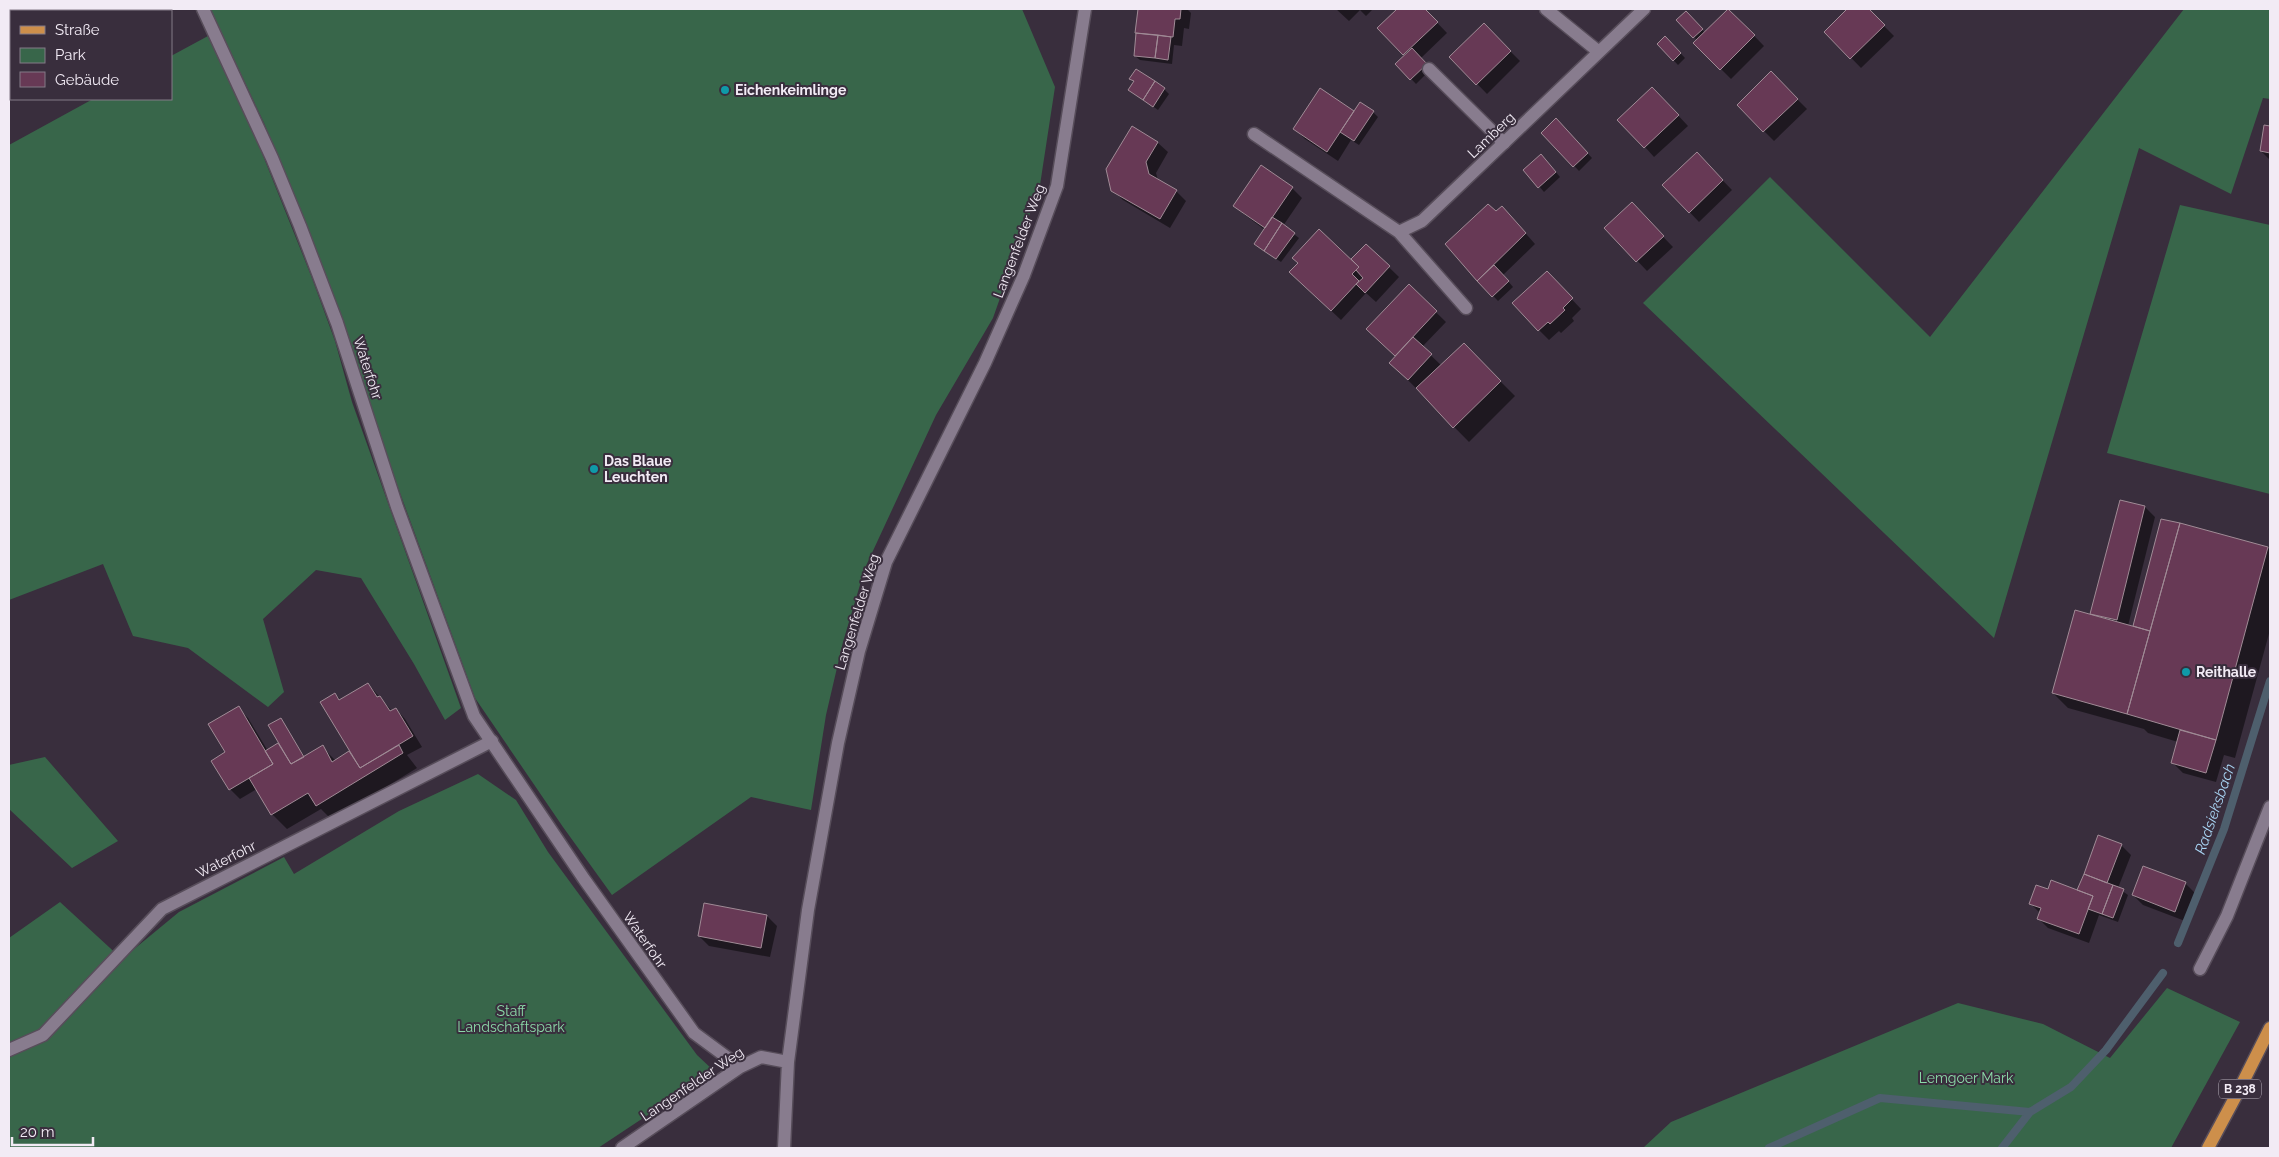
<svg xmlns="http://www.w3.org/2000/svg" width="2279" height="1157" font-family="Raleway,sans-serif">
<rect width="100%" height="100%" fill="#392e3d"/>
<!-- green -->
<path fill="#38664a" d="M9,9H75L71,11H11V53L9,55Z
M210,9H1022L1055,87L1040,185L993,318L936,415L865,568L843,642L826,715L811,810L751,797L612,895L563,827L475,698L351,359L310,235L264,123Z
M2184,9H2270V99L2263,98L2231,194L2139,148L1994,638L1643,303L1770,177L1930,337Z
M208,36L260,148L312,278L335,341L352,402L461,708L445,720L414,664L361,578L316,570L263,619L284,692L268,707L188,648L133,636L103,564L9,600V145L93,99H171V56Z
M2180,205L2270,225V494L2107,453Z
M45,757L118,841L72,868L9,809V765Z
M478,774L516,800L548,852L697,1055L714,1071L598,1148H9V938L60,902L122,959L179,912L284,857L294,874L399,811Z
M2167,988L2240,1022L2171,1148H1643L1671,1122L1958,1003L2043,1024L2110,1058Z"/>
<!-- shadow -->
<path fill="#0007" d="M124,9H164L165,11H125Z
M1139,9H1187L1191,13L1189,29L1184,28L1182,46L1174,45L1172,64L1140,60L1135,56Z
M1336,9H1371L1372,10L1366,16L1360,10L1349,21Z
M1399,9H1424L1447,33L1421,58L1431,69L1416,84L1397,64L1406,56L1378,28Z
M1849,9H1867L1894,36L1861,68L1826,32Z
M1729,10L1764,46L1731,79L1695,43L1697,40L1678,20L1686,12L1705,33Z
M1484,25L1520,61L1487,94L1451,57Z
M1665,37L1685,58L1678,65L1658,44Z
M1771,73L1807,109L1774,141L1738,105Z
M1131,78L1164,89L1169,94L1158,110L1130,90L1135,82Z
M1662,98L1688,126L1654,157L1645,147Z
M1353,112H1373L1378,117L1359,145L1351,140L1338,161L1305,139L1295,129Z
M1556,120L1592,158L1579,171L1543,133Z
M2265,127H2270V160L2261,151Z
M1158,143L1168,152L1156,173L1158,180L1176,191L1186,201L1170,228L1123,200L1113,190Z
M1697,154L1732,190L1699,222L1664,185Z
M1546,160L1560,177L1544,192L1525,170Z
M1292,188L1302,198L1283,226L1299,238L1281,262L1260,248L1265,230L1245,215L1235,206Z
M1496,213L1512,218L1535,244L1503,275L1513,287L1498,301L1478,280Z
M1641,214L1673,247L1647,271L1606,228Z
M1366,245L1399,277L1376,302L1366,293L1341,320L1301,282L1300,263L1351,261Z
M1547,273L1581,309L1572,318L1574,321L1561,333L1559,331L1549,340L1539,330Z
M1409,286L1446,322L1422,347L1442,366L1464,345L1515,396L1469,442L1400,372L1396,356L1368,329Z
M2121,502L2145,507L2155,517L2128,626L2134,628L2162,520L2268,548L2270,551V630L2235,758L2224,755L2216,782L2183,773L2173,763L2178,742L2148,733L2144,729L2068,708L2053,693L2090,616Z
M368,684L392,711L396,709L405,719L422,747L407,755L417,768L332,820L321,809L287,829L272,814L257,789L240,799L230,789L227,752L238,708L248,718L268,751L278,745L282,749L280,720L305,757L322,747L336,761L351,752L335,694L341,700Z
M2121,845L2131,855L2118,888L2128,895L2118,922L2099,915L2089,943L2048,928L2038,918L2040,913L2031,904L2049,891L2082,893Z
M2185,883L2195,893L2185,921L2143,905L2133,895Z
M767,916L777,926L770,957L709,946L699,936Z"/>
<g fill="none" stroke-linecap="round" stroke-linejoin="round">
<!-- stream -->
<path stroke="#4e5f6d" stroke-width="8" d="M2178,943L2224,829L2270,681
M1769,1148L1880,1098L2030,1112
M2002,1148L2030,1112L2071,1087L2106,1050L2163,973"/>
</g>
<!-- building -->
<path fill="#673955" stroke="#a08b96" d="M123,9H159L160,11H123Z
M1138,9H1181L1180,19H1175L1173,37L1135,33Z
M1397,9H1425L1438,22L1403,55L1377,28Z
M1728,9L1755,35L1720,70L1693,43Z
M1847,9H1869L1885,25L1850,59L1824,32Z
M1686,11L1703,29L1693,38L1676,20Z
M1484,23L1511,51L1476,85L1449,57Z
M1136,33L1158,35L1155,58L1134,56Z
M1158,35L1171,37L1168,60L1155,58Z
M1665,36L1681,53L1673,61L1657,44Z
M1412,48L1427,64L1410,80L1395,64Z
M1136,69L1155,81L1143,100L1128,90L1134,81L1129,79Z
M1771,71L1798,99L1763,132L1737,105Z
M1155,81L1165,88L1153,107L1143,100Z
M1652,87L1679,115L1644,148L1617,120Z
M1320,88L1354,111L1327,152L1293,129Z
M1360,102L1374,111L1354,141L1340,132Z
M1556,118L1588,153L1573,167L1541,133Z
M2264,125L2270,126V153L2260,151Z
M1132,126L1158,142L1146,162L1149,174L1177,190L1160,219L1111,191L1106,169Z
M1697,152L1723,180L1689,213L1662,185Z
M1541,154L1556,172L1538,188L1523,170Z
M1261,165L1293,187L1265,228L1233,206Z
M1632,202L1664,236L1636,262L1604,228Z
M1488,204L1496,211L1502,206L1526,233L1477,281L1445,244Z
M1272,217L1282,223L1264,251L1254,244Z
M1282,223L1295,233L1276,259L1264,251Z
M1319,229L1359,267L1352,274L1359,281L1331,311L1289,272L1298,263L1292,258Z
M1366,244L1390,266L1365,293L1356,284L1363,278L1356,270L1359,267L1351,259Z
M1494,265L1509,281L1492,297L1477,281Z
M1547,271L1573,298L1563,308L1565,310L1550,324L1548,322L1538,331L1512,303Z
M1409,284L1437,311L1395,356L1366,329Z
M1413,337L1432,354L1408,380L1389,363Z
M1464,343L1501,381L1453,428L1416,388Z
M2120,500L2145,506L2117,620L2090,614Z
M2161,519L2180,523L2150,631L2133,626Z
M2180,523L2268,547L2216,740L2127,714Z
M2075,610L2150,631L2127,714L2052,693Z
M368,683L377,697L380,696L390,711L396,708L413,736L360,768L320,702L335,693L339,700Z
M239,706L273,764L229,790L211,761L225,752L208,724Z
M281,718L304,757L291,764L268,725Z
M2180,730L2216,740L2206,773L2171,763Z
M278,743L291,764L323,745L332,762L349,751L360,768L399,745L403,753L316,806L308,793L271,815L249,778L273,764L265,751Z
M2098,835L2122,844L2107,883L2084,874Z
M2143,866L2186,882L2175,912L2132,895Z
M2084,874L2113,885L2102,914L2088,909L2093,896L2077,890Z
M2051,880L2093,896L2079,934L2037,919L2041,908L2029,904L2036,885L2048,889Z
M2113,885L2124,889L2113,918L2102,914Z
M704,903L767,915L761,948L698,936Z"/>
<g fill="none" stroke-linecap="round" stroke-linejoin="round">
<!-- lane casing -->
<g stroke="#574d5a" stroke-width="15">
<path id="lane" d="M1429,69L1504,143
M2200,969L2227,916L2270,807
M9,1050L43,1035L162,909L492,741"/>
</g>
<!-- street casing -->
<g stroke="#574d5a" stroke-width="15">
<path id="street" d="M203,9L272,158L300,226L337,323L397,507L474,716L584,879L694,1033L740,1067
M1546,9L1599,52
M1254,134L1399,232L1466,308
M1399,232L1422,221L1644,9
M622,1148L740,1067L761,1057L788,1062
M784,1148L788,1062L808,910L838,743L859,651L886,562L985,363L1024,275L1057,186L1085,9"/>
</g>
<!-- primary casing -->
<g stroke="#574d5a" stroke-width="15">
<path id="primary" d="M2208,1148L2238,1092L2270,1028"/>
</g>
<!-- lane -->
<use href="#lane" stroke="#887c8e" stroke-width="12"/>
<!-- street -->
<use href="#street" stroke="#887c8e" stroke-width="12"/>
<!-- primary -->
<use href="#primary" stroke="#cd8f4b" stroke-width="12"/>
</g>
<!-- markers -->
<g fill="#0f9aa8" stroke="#392e3d" stroke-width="2">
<circle cx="725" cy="90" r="5"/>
<circle cx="594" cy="469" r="5"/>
<circle cx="2186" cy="672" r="5"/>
</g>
<g text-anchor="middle" stroke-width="4" stroke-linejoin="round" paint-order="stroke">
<!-- shield labels -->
<rect fill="#392e3d" stroke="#bab2be" stroke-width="1" x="2219" y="1079.5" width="42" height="19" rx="4"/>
<g font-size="12" font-weight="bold" fill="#f2ebf5">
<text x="2240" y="1093">B 238</text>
</g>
<!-- poi labels -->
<g font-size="14" font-weight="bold" fill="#f2ebf5" stroke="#392e3d" text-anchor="start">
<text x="735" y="95">Eichenkeimlinge</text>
<text x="604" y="466">Das Blaue<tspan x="604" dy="16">Leuchten</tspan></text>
<text x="2196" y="677">Reithalle</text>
</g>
<!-- street labels -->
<g font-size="14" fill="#f2ebf5" stroke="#392e3d">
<text transform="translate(1491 135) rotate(-44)" y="5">Lamberg</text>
<text transform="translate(1019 241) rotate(-69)" y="5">Langenfelder Weg</text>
<text transform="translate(368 368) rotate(72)" y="5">Waterfohr</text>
<text transform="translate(857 612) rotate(-73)" y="5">Langenfelder Weg</text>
<text transform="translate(226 859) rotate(-27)" y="5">Waterfohr</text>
<text transform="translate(645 940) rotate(55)" y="5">Waterfohr</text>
<text transform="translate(692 1084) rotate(-34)" y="5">Langenfelder Weg</text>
</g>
<!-- park labels -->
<g font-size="14" fill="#8bdaa8" stroke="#392e3d">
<text x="511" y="1016">Staff<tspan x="511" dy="16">Landschaftspark</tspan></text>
<text x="1966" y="1083">Lemgoer Mark</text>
</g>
<!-- water labels -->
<g font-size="15" font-style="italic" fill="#a9d5f4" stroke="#392e3d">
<text transform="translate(2215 809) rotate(-71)" y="5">Radsieksbach</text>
</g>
</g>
<!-- border -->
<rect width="2279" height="1157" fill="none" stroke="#f2ebf5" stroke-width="20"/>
<!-- legend -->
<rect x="10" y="10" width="162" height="90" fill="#392e3d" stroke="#837a87"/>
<rect x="20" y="26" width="25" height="8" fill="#cd8f4b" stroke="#837a87"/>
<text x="55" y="35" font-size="15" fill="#f2ebf5">Straße</text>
<rect x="20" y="48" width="25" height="15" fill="#38664a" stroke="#837a87"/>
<text x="55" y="60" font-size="15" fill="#f2ebf5">Park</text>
<rect x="20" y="72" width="25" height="15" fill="#673955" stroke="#837a87"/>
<text x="55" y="85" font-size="15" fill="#f2ebf5">Gebäude</text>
<!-- scale -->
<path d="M12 1137v8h81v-8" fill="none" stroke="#f2ebf5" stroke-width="2.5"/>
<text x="20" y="1137" font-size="15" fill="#f2ebf5" stroke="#392e3d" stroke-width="4" paint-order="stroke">20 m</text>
</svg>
